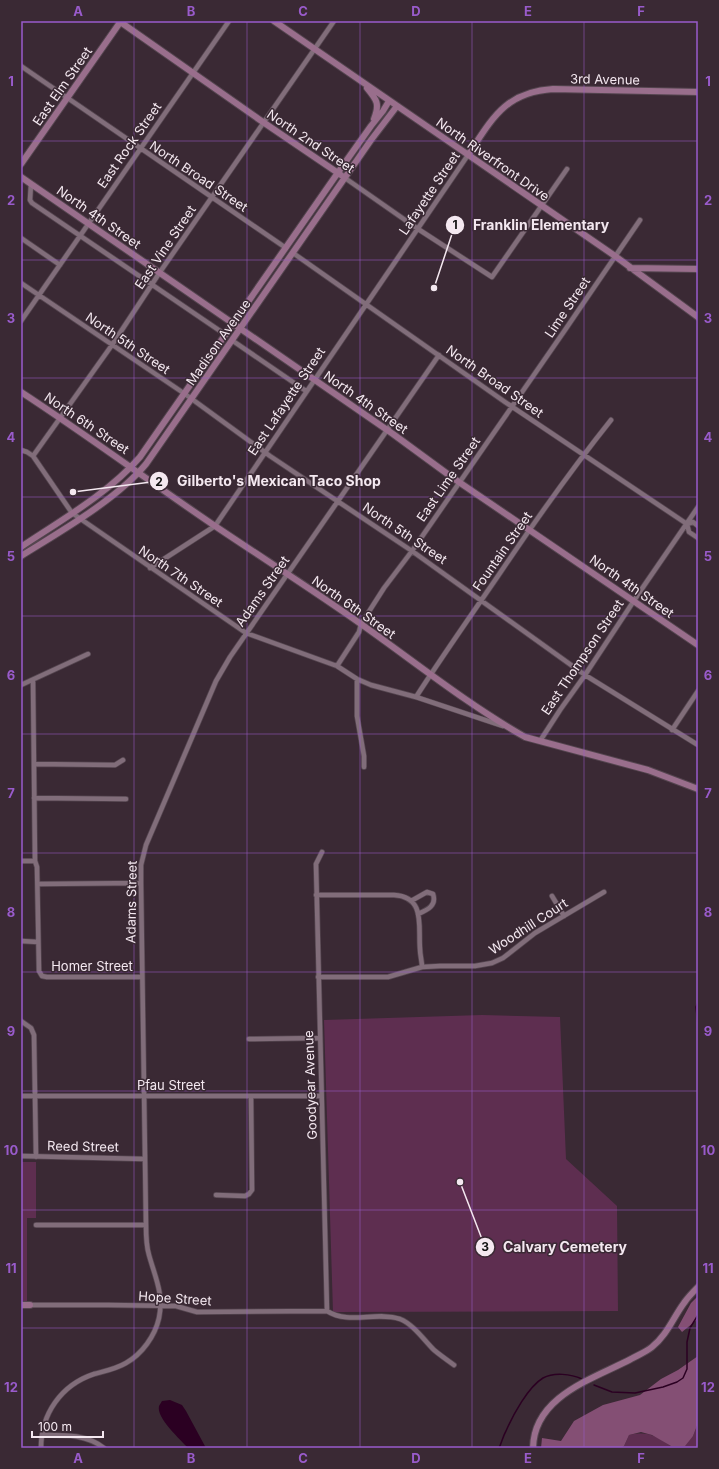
<svg xmlns="http://www.w3.org/2000/svg" width="719" height="1469" font-family="Inter,sans-serif">
<rect width="100%" height="100%" fill="#3a2934"/>
<!-- green -->
<path fill="#5e2e50" d="M482,1015L560,1017L566,1159L617,1206L618,1311L333,1312L324,1020Z
M21,1162H36V1218H27V1301H21Z
M698,1423V1448H621L624,1446L629,1435C649,1431 655,1436 671,1446L693,1436Z"/>
<!-- forest -->
<path fill="#844f74" d="M698,1296V1319L682,1332L678,1327L691,1303Z
M698,1356V1423L693,1436L685,1446H671L652,1435L641,1432L629,1435L624,1446L621,1448H541L542,1438L561,1441L574,1421L603,1405L640,1395L661,1379L678,1370Z"/>
<!-- water -->
<path fill="#2b0022" d="M170,1400L182,1405L186,1411L206,1448H188C181,1440 156,1418 159,1406C160,1404 161,1403 162,1401Z"/>
<g fill="none" stroke-linecap="round" stroke-linejoin="round">
<!-- stream -->
<path stroke="#2b0022" stroke-width="1.5" d="M698,1002L696,1007L698,1025
M594,1385L612,1392L635,1393L663,1387L677,1382L683,1378L687,1369V1342L690,1328L698,1315
M499,1448C502,1442 503,1436 506,1431C513,1415 528,1387 543,1378C554,1372 571,1374 582,1379"/>
<!-- street casing -->
<g stroke="#54454f" stroke-width="6">
<path id="street" d="M21,66L286,248
M345,178L418,229L492,277L567,169
M31,184L30,200L32,203L226,335
M21,238L60,265
M293,253L505,402L687,524L689,532L698,538
M21,283L185,394L270,456L412,551L585,675L698,745
M21,321L229,21
M233,341L306,391
M21,450L27,452L33,456L72,513L246,633L337,666L357,679L371,685L416,697L503,726
M33,456L112,345L160,272L334,21
M687,524L693,522L698,526
M150,568L215,526L468,155
M337,666L359,632L361,624L384,588L412,551L565,330L640,220
M357,679V716L364,756V767
M33,680L35,861L37,867L39,971L42,976L47,977H142
M21,685L88,654
M416,697C443,655 472,614 500,573C535,521 571,470 611,420
M672,730L698,691
M540,741L560,710L585,675L639,593L698,507
M34,764L115,765L123,760
M34,798L126,799
M322,852L316,864L327,1311C349,1325 376,1311 400,1319C413,1324 424,1340 434,1350C440,1355 447,1360 454,1365
M21,861H35
M38,884L141,883
M316,895H394C426,897 418,926 420,949C420,955 422,961 422,967
M552,896L564,916
M411,901L427,892L433,894C437,906 427,910 418,914
M21,941L38,942
M318,977H388L422,967L440,966H475L492,963L503,958L535,933L604,892
M21,1021L31,1028L34,1035L36,1157
M249,1039L320,1038
M21,1096H321
M21,1156L145,1159
M216,1195L245,1196L249,1194L252,1190L251,1096
M36,1225H146
M30,1305H108L176,1306L197,1312L327,1311
M42,1435C64,1435 86,1434 104,1448
M41,1448C41,1414 61,1385 94,1374C105,1371 116,1369 126,1363C142,1354 155,1336 159,1318C164,1294 155,1277 149,1255C146,1245 146,1235 146,1225L141,883V865L146,845L216,681L230,657L439,355"/>
</g>
<!-- secondary casing -->
<g stroke="#54454f" stroke-width="8">
<path id="secondary" d="M119,21L260,120L341,175
M274,21L615,256L698,317
M367,88C377,100 380,104 374,119
M468,155C492,119 505,92 553,89L698,92
M21,164L121,21
M21,177L393,434L453,478L698,645
M630,268L698,269
M21,392C87,435 150,482 215,526C264,559 313,590 361,624C415,662 467,704 525,737L648,770L698,789
M21,547C60,521 109,493 140,457L344,164L371,126L383,111L389,101
M21,556C61,531 116,500 146,464L371,140L397,106
M21,1305H30
M533,1448C534,1396 593,1379 631,1359C638,1355 646,1352 652,1347C667,1335 673,1318 684,1303C688,1297 693,1292 698,1287"/>
</g>
<!-- street -->
<use href="#street" stroke="#816d7a" stroke-width="4.5"/>
<!-- secondary -->
<use href="#secondary" stroke="#996e8c" stroke-width="6"/>
</g>
<!-- grid -->
<path fill="none" stroke="#995bcb" stroke-width="1" stroke-opacity="0.55" d="M134,21V1448M247,21V1448M360,21V1448M472,21V1448M584,21V1448M21,141H698M21,260H698M21,378H698M21,497H698M21,616H698M21,734H698M21,853H698M21,972H698M21,1091H698M21,1210H698M21,1328H698"/>
<g text-anchor="middle" stroke-width="3" stroke-linejoin="round" paint-order="stroke">
<!-- street labels -->
<g font-size="13" fill="#f4e8f0" stroke="#3a2934">
<text transform="translate(605 79) rotate(1)" y="5">3rd Avenue</text>
<text transform="translate(62 86) rotate(-55)" y="5">East Elm Street</text>
<text transform="translate(311 141) rotate(34)" y="5">North 2nd Street</text>
<text transform="translate(129 145) rotate(-55)" y="5">East Rock Street</text>
<text transform="translate(493 159) rotate(35)" y="5">North Riverfront Drive</text>
<text transform="translate(199 176) rotate(34)" y="5">North Broad Street</text>
<text transform="translate(429 193) rotate(-56)" y="5">Lafayette Street</text>
<text transform="translate(99 217) rotate(35)" y="5">North 4th Street</text>
<text transform="translate(165 247) rotate(-56)" y="5">East Vine Street</text>
<text transform="translate(567 307) rotate(-56)" y="5">Lime Street</text>
<text transform="translate(218 342) rotate(-55)" y="5">Madison Avenue</text>
<text transform="translate(128 343) rotate(34)" y="5">North 5th Street</text>
<text transform="translate(495 381) rotate(35)" y="5">North Broad Street</text>
<text transform="translate(286 401) rotate(-56)" y="5">East Lafayette Street</text>
<text transform="translate(366 402) rotate(35)" y="5">North 4th Street</text>
<text transform="translate(87 423) rotate(34)" y="5">North 6th Street</text>
<text transform="translate(448 479) rotate(-55)" y="5">East Lime Street</text>
<text transform="translate(405 533) rotate(34)" y="5">North 5th Street</text>
<text transform="translate(502 551) rotate(-55)" y="5">Fountain Street</text>
<text transform="translate(181 576) rotate(34)" y="5">North 7th Street</text>
<text transform="translate(632 586) rotate(35)" y="5">North 4th Street</text>
<text transform="translate(262 591) rotate(-55)" y="5">Adams Street</text>
<text transform="translate(354 607) rotate(35)" y="5">North 6th Street</text>
<text transform="translate(582 657) rotate(-56)" y="5">East Thompson Street</text>
<text transform="translate(131 902) rotate(-89)" y="5">Adams Street</text>
<text transform="translate(528 926) rotate(-33)" y="5">Woodhill Court</text>
<text x="92" y="971">Homer Street</text>
<text x="171" y="1090">Pfau Street</text>
<text transform="translate(310 1085) rotate(-92)" y="5">Goodyear Avenue</text>
<text transform="translate(83 1146) rotate(1)" y="5">Reed Street</text>
<text transform="translate(175 1298) rotate(4)" y="5">Hope Street</text>
</g>
</g>
<!-- callouts -->
<path fill="none" stroke="#f4e8f0" stroke-width="1.5" d="M434 288L455 225M73 492L159 481M460 1182L485 1247"/>
<g fill="#f4e8f0" stroke="#3a2934" stroke-width="1.5">
<circle cx="434" cy="288" r="4"/>
<circle cx="73" cy="492" r="4"/>
<circle cx="460" cy="1182" r="4"/>
<circle cx="455" cy="225" r="10"/>
<circle cx="159" cy="481" r="10"/>
<circle cx="485" cy="1247" r="10"/>
</g>
<g font-size="12" text-anchor="middle" font-weight="bold" fill="#111">
<text x="455" y="229">1</text>
<text x="159" y="486">2</text>
<text x="485" y="1251">3</text>
</g>
<g font-size="14" text-anchor="middle" font-weight="bold" fill="#f4e8f0" stroke="#3a2934" stroke-width="3" stroke-linejoin="round" paint-order="stroke">
<text x="541" y="230">Franklin Elementary</text>
<text x="279" y="486">Gilberto's Mexican Taco Shop</text>
<text x="565" y="1252">Calvary Cemetery</text>
</g>
<!-- border -->
<rect width="719" height="1469" fill="none" stroke="#3a2934" stroke-width="44"/>
<!-- scale -->
<path d="M32 1431v6h71v-6" fill="none" stroke="#f4e8f0" stroke-width="2"/>
<text x="38" y="1431" font-size="12" fill="#f4e8f0" stroke="#3a2934" stroke-width="3" paint-order="stroke">100 m</text>
<rect x="22" y="22" width="675" height="1425" fill="none" stroke="#995bcb" stroke-width="1.5"/>
<g font-size="13" text-anchor="middle" font-weight="bold" fill="#995bcb">
<text x="78" y="16">A</text>
<text x="191" y="16">B</text>
<text x="303" y="16">C</text>
<text x="416" y="16">D</text>
<text x="528" y="16">E</text>
<text x="641" y="16">F</text>
<text x="11" y="86">1</text>
<text x="708" y="86">1</text>
<text x="11" y="205">2</text>
<text x="708" y="205">2</text>
<text x="11" y="323">3</text>
<text x="708" y="323">3</text>
<text x="11" y="442">4</text>
<text x="708" y="442">4</text>
<text x="11" y="561">5</text>
<text x="708" y="561">5</text>
<text x="11" y="680">6</text>
<text x="708" y="680">6</text>
<text x="11" y="798">7</text>
<text x="708" y="798">7</text>
<text x="11" y="917">8</text>
<text x="708" y="917">8</text>
<text x="11" y="1036">9</text>
<text x="708" y="1036">9</text>
<text x="11" y="1155">10</text>
<text x="708" y="1155">10</text>
<text x="11" y="1273">11</text>
<text x="708" y="1273">11</text>
<text x="11" y="1392">12</text>
<text x="708" y="1392">12</text>
<text x="78" y="1463">A</text>
<text x="191" y="1463">B</text>
<text x="303" y="1463">C</text>
<text x="416" y="1463">D</text>
<text x="528" y="1463">E</text>
<text x="641" y="1463">F</text>
</g>
</svg>
